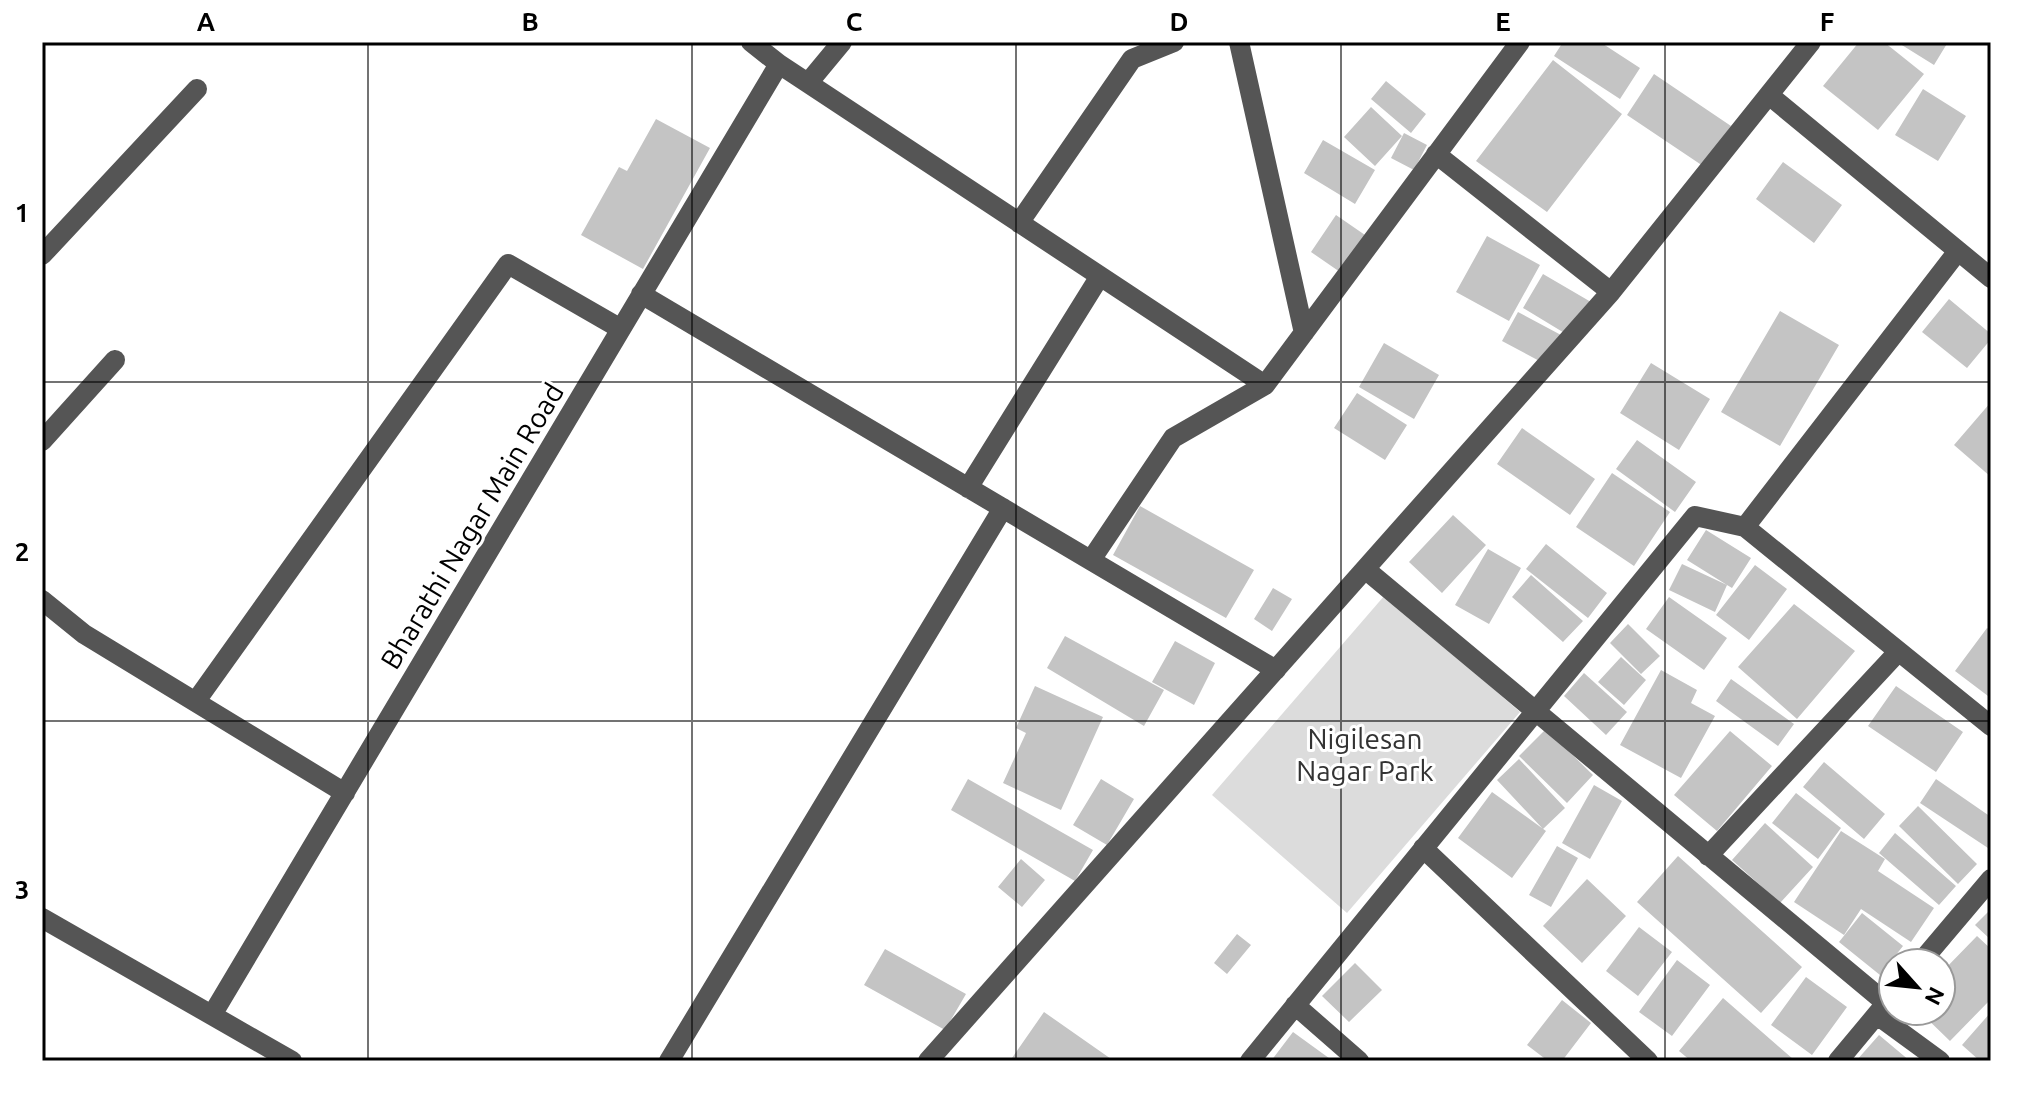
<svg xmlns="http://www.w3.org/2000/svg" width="2033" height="1103" font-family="Ubuntu,sans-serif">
<rect width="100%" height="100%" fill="#fff"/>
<!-- green -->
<path fill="#dcdcdc" d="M1385,595L1520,712L1347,913L1212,795Z"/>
<!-- building -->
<path fill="#c4c4c4" d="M1563,42H1600L1640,68L1620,99L1554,56Z
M1859,42H1884L1924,74L1878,130L1823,86Z
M1897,42H1948L1934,65Z
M1553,60L1622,114L1547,212L1476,161Z
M1654,74L1731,126L1703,166L1627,115Z
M1386,81L1426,114L1411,133L1371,99Z
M1923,89L1966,116L1938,161L1895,135Z
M1371,107L1402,136L1375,166L1344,137Z
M656,119L710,148L643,269L581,235L619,167L627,171Z
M1404,133L1427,145L1414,170L1391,158Z
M1323,140L1375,170L1355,204L1304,173Z
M1783,162L1842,205L1814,243L1756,199Z
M1336,215L1365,235L1340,272L1311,252Z
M1487,236L1540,265L1509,321L1456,292Z
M1543,274L1591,302L1571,337L1523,308Z
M1949,299L1991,334V339L1967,368L1922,332Z
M1780,311L1839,345L1780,446L1721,412Z
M1518,312L1561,335L1545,364L1502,341Z
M1384,343L1439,375L1414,419L1359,387Z
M1651,363L1710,399L1679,450L1620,413Z
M1357,393L1407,425L1385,460L1334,428Z
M1991,402V477L1954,445Z
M1522,428L1595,479L1570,515L1497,464Z
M1637,440L1696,482L1675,512L1616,469Z
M1612,473L1670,512L1634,566L1576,527Z
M1140,506L1254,570L1226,618L1113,555Z
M1453,515L1486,545L1442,593L1409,562Z
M1706,530L1751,558L1732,588L1727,585L1715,612L1669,590L1682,564L1727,585L1687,560Z
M1546,544L1607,593L1588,618L1526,569Z
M1488,549L1521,568L1489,624L1455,605Z
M1755,565L1787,589L1749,640L1716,615Z
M1531,575L1583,621L1563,642L1512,597Z
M1273,588L1292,599L1272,631L1254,619Z
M1669,597L1727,638L1704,670L1646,629Z
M1794,604L1855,651L1797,719L1738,667Z
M1628,624L1660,656L1641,674L1610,643Z
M1987,628L1991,631L1988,696L1955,671Z
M1065,636L1164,690L1144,726L1047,668Z
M1175,641L1215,663L1194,705L1152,682Z
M1621,657L1646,680L1624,705L1598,682Z
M1661,670L1697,690L1691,703L1715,716L1681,778L1620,745Z
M1584,673L1627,712L1606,735L1564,696Z
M1731,679L1794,724L1778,746L1716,701Z
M1035,686L1103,717L1061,810L1003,783L1026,733L1016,728Z
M1896,686L1963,732L1936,772L1868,726Z
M1546,729L1593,775L1567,803L1519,756Z
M1730,731L1772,766L1717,831L1674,795Z
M1519,759L1565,808L1543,829L1497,780Z
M1824,762L1885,814L1864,839L1803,787Z
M968,779L1093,850L1075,881L951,810Z
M1101,779L1134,799L1107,845L1073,825Z
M1936,779L1991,817L1988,848L1920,803Z
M1594,785L1622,801L1590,859L1562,843Z
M1492,792L1546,831L1512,878L1458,838Z
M1796,793L1841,828L1818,859L1772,823Z
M1918,806L1977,864L1958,884L1899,826Z
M1765,823L1813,867L1780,903L1732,860Z
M1841,831L1885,859L1878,871L1934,908L1911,942L1861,909L1844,935L1794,902Z
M1895,833L1956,886L1939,905L1879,853Z
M1557,846L1578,858L1551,907L1529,895Z
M1678,856L1802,967L1761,1013L1637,902Z
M1021,859L1045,880L1022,907L998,887Z
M1587,879L1626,916L1582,963L1543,926Z
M1991,909V940L1975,925Z
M1862,913L1903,946L1880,975L1839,942Z
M1639,927L1672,952L1638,996L1606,971Z
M1237,934L1251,945L1227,974L1214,963Z
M1977,936L1991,949V999L1950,1041L1919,1011H1941V973Z
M885,949L966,994L945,1030L864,985Z
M1677,960L1710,985L1672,1036L1639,1012Z
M1355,963L1382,990L1349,1022L1322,996Z
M1806,977L1847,1007L1812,1055L1771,1025Z
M1723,998L1793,1059L1791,1061H1691L1679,1051Z
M1562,1000L1591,1023L1562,1061H1548L1527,1045Z
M1044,1012L1114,1061H1016L1012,1058Z
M1991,1012V1061H1980L1962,1045Z
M1293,1032L1333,1061H1271Z
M1879,1035L1910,1061H1856Z"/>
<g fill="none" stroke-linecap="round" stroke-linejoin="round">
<!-- minor -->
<path stroke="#555" stroke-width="20" d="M751,42L779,64L1265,385
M1239,42L1304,333
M808,83L842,42
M1769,95L1991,278
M1436,154L1611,292
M1019,223L1132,59L1174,42
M42,255L197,89
M641,294L1276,670
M42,441L115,360
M968,488L1100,276
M1745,527L1958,251
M1091,560L1173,438L1265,385L1520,42
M1365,569L1886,1003
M42,600L84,634L345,793
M196,701L508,264L621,329
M1423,848L1648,1061
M1708,856L1898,652
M42,918L292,1061
M1920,963L1991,879
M1295,1005L1359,1061
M212,1015L779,64
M1877,1015L1940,1061
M669,1061L1003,508
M928,1061L1611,292L1811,42
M1250,1061L1695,516L1745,527L1991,726
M1838,1061L1893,995"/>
</g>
<!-- grid -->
<path fill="none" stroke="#000" stroke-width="2" stroke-opacity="0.55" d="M368,42V1061M692,42V1061M1016,42V1061M1341,42V1061M1665,42V1061M42,382H1991M42,721H1991"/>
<g text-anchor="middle" stroke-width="6" stroke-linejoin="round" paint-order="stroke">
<!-- street labels -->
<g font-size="28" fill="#000" stroke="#fff">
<text transform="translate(472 526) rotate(-59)" y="10">Bharathi Nagar Main Road</text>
</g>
<!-- park labels -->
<g font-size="28" fill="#333" stroke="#fff">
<text x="1365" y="749">Nigilesan<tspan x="1365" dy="32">Nagar Park</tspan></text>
</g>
</g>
<!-- border -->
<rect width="2033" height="1103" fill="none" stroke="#ffffff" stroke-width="88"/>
<!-- north arrow -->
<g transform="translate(1917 987) rotate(117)"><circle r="38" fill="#ffffff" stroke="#999999" stroke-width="2"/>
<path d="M0-6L14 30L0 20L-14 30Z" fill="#000000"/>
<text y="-12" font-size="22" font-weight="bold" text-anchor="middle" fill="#000000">N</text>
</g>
<rect x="44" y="44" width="1945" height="1015" fill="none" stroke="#000" stroke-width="3"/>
<g font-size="26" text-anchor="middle" font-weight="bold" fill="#000">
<text x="206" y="31">A</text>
<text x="530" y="31">B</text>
<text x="854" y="31">C</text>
<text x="1179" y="31">D</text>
<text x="1503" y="31">E</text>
<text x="1827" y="31">F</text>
<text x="22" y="222">1</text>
<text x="22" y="561">2</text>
<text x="22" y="899">3</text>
</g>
</svg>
